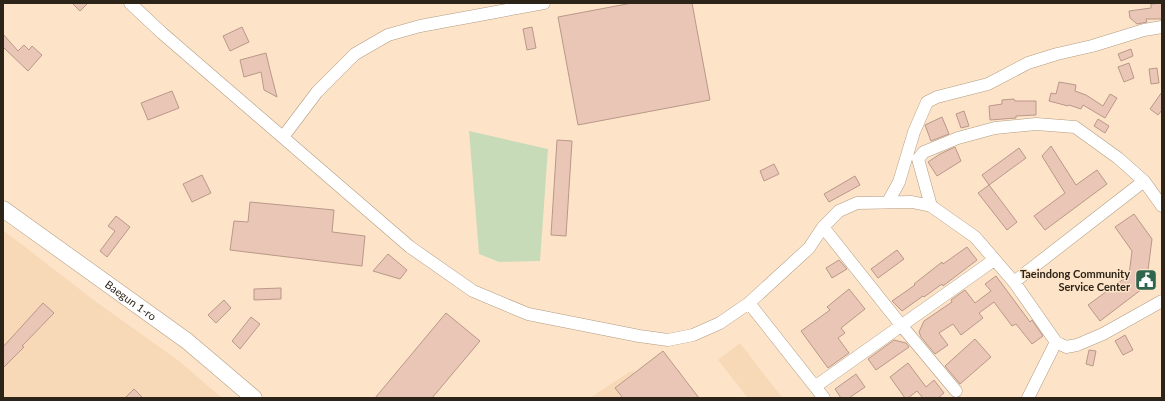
<svg xmlns="http://www.w3.org/2000/svg" width="1165" height="401" font-family="Lato,sans-serif">
<rect width="100%" height="100%" fill="#fde4c8"/>
<!-- built -->
<path fill="#f7d8b7" d="M3,230L95,301L179,361L222,398H3Z
M740,343L766,377L782,397L748,398L718,360Z
M679,370L695,398H590L629,372Z"/>
<!-- green -->
<path fill="#c8dbb9" d="M469,131L548,149L540,261L499,262L479,254Z"/>
<!-- building -->
<path fill="#eac6b6" stroke="#ba9889" d="M72,3H88L80,11Z
M632,3H692L710,100L578,125L558,17Z
M1162,3V19H1146L1147,22L1137,24L1130,18L1129,11L1151,8V4Z
M242,27L249,42L230,51L223,36Z
M532,27L536,48L527,50L523,29Z
M3,34L18,51L24,45L29,50L32,46L42,55L28,71L3,47Z
M1131,49L1133,56L1121,61L1118,54Z
M266,53L270,70L277,97L264,90L261,72L244,77L240,60Z
M1129,63L1134,78L1124,82L1118,67Z
M1157,68L1159,83L1151,84L1149,69Z
M1059,82L1076,85L1075,91L1086,95L1103,106L1110,94L1117,98L1105,118L1083,105L1081,109L1069,105L1068,106L1049,101L1051,93L1056,94Z
M172,91L179,108L148,120L141,103Z
M1162,92V110L1158,115L1150,109Z
M1014,99L1015,101H1036V115L1016,116V118L990,120L989,106L1002,104V100Z
M964,111L969,126L961,128L956,114Z
M942,117L949,134L931,141L925,125Z
M1098,119L1109,126L1105,133L1094,126Z
M557,140L572,141L566,236L551,235Z
M1051,146L1076,185L1097,170L1107,184L1045,230L1034,216L1065,193L1042,156Z
M955,147L961,161L937,176L928,162L940,154Z
M1019,148L1026,158L989,185L982,175Z
M774,164L779,174L764,181L760,171Z
M202,175L211,193L192,202L183,184Z
M855,176L860,185L829,202L824,194Z
M989,185L1017,222L1007,230L978,193Z
M250,202L334,210L332,232L365,236L362,266L230,250L234,221L248,222Z
M1134,214L1152,239L1146,286L1100,321L1088,305L1129,275L1132,251L1115,227Z
M116,216L130,227L107,257L100,251L115,231L108,226Z
M967,247L977,260L943,286L942,284L924,297L923,296L902,311L892,301L915,285L914,284L942,262L943,264Z
M897,250L904,259L878,278L871,269Z
M388,254L407,270L400,279L373,271Z
M839,260L847,269L832,278L826,268Z
M996,276L1030,322L1032,320L1043,336L1032,344L1016,324L1012,326L994,302L979,313L983,318L961,335L953,324L939,333L948,345L935,354L921,337L919,332L924,321L952,302L951,300L965,290L975,303L991,291L985,284Z
M281,288V299L254,300V289Z
M849,289L865,309L841,328L845,333L838,338L849,353L828,368L801,331L830,310L827,307Z
M224,300L231,308L216,323L208,315Z
M43,303L54,313L22,346L24,347L3,368V347Z
M446,313L480,341L432,398H375Z
M251,317L260,324L240,349L232,341Z
M1125,335L1133,350L1123,355L1115,341Z
M975,339L991,357L960,384L945,366Z
M894,340L906,343L909,347L876,370L868,359Z
M1089,350L1096,351L1093,366L1086,364Z
M663,351L699,398H623L615,388Z
M908,363L926,387L934,380L944,393L938,398H923L917,391L908,398H905L890,377Z
M856,374L865,387L849,398H841L835,389Z
M134,389L143,398H125Z"/>
<g fill="none" stroke-linecap="round" stroke-linejoin="round">
<!-- minor casing -->
<g stroke="#b29b80" stroke-width="13">
<path id="minor" d="M130,3L162,33L410,247L473,291L528,314L639,336L668,340L693,335L720,323L749,303L824,398
M283,137L317,92L355,54L388,35L420,26L544,3
M888,202L899,182L914,132L927,102L937,97L988,84L1028,63L1057,54L1092,46L1144,30L1162,27
M931,206L918,159L924,152L958,138L995,128L1036,124L1075,127L1118,158L1144,181L1162,206
M823,227L901,325L956,391
M1014,282L1144,181
M749,303L809,248L823,227L839,211L857,203L912,202L931,206L975,237L1014,282L1056,342L1028,398
M1056,342L1066,347L1077,345L1103,334L1162,301
M816,386L994,260"/>
</g>
<!-- major casing -->
<g stroke="#b29b80" stroke-width="17">
<g id="major">
<path id="s1" d="M3,209L187,341L254,398"/>
</g>
</g>
<!-- minor -->
<use href="#minor" stroke="#fff" stroke-width="12"/>
<!-- major -->
<use href="#major" stroke="#fff" stroke-width="16"/>
</g>
<!-- icons -->
<defs>
<g id="civic-square" transform="scale(1.15)"><rect x="-9" y="-9" width="18" height="18" rx="4" fill="#2e654c" stroke="#fde4c8"/><path d="M-.6-6.5H3V-4.5H.6V-3L4-1V1h2V6H-6V1h2V-1L-.6-3ZM-1.2 2.5V6h2.4V2.5Z" fill="#fff"/></g>
</defs>
<g fill-rule="evenodd">
<use href="#civic-square" x="1146" y="280"/>
</g>
<g text-anchor="middle" stroke-width="3" stroke-linejoin="round" paint-order="stroke">
<!-- poi labels -->
<g font-size="11" font-weight="bold" fill="#2d2419" stroke="#fde4c8" text-anchor="end">
<text x="1130" y="278">Taeindong Community<tspan x="1130" dy="13">Service Center</tspan></text>
</g>
<!-- street labels -->
<g font-size="11" fill="#2d2419" stroke="#fde4c8">
<text dy="4" stroke="none"><textPath href="#s1" startOffset="157">Baegun 1-ro</textPath></text>
</g>
</g>
<!-- border -->
<rect width="1165" height="401" fill="none" stroke="#2d2419" stroke-width="8"/>
</svg>
